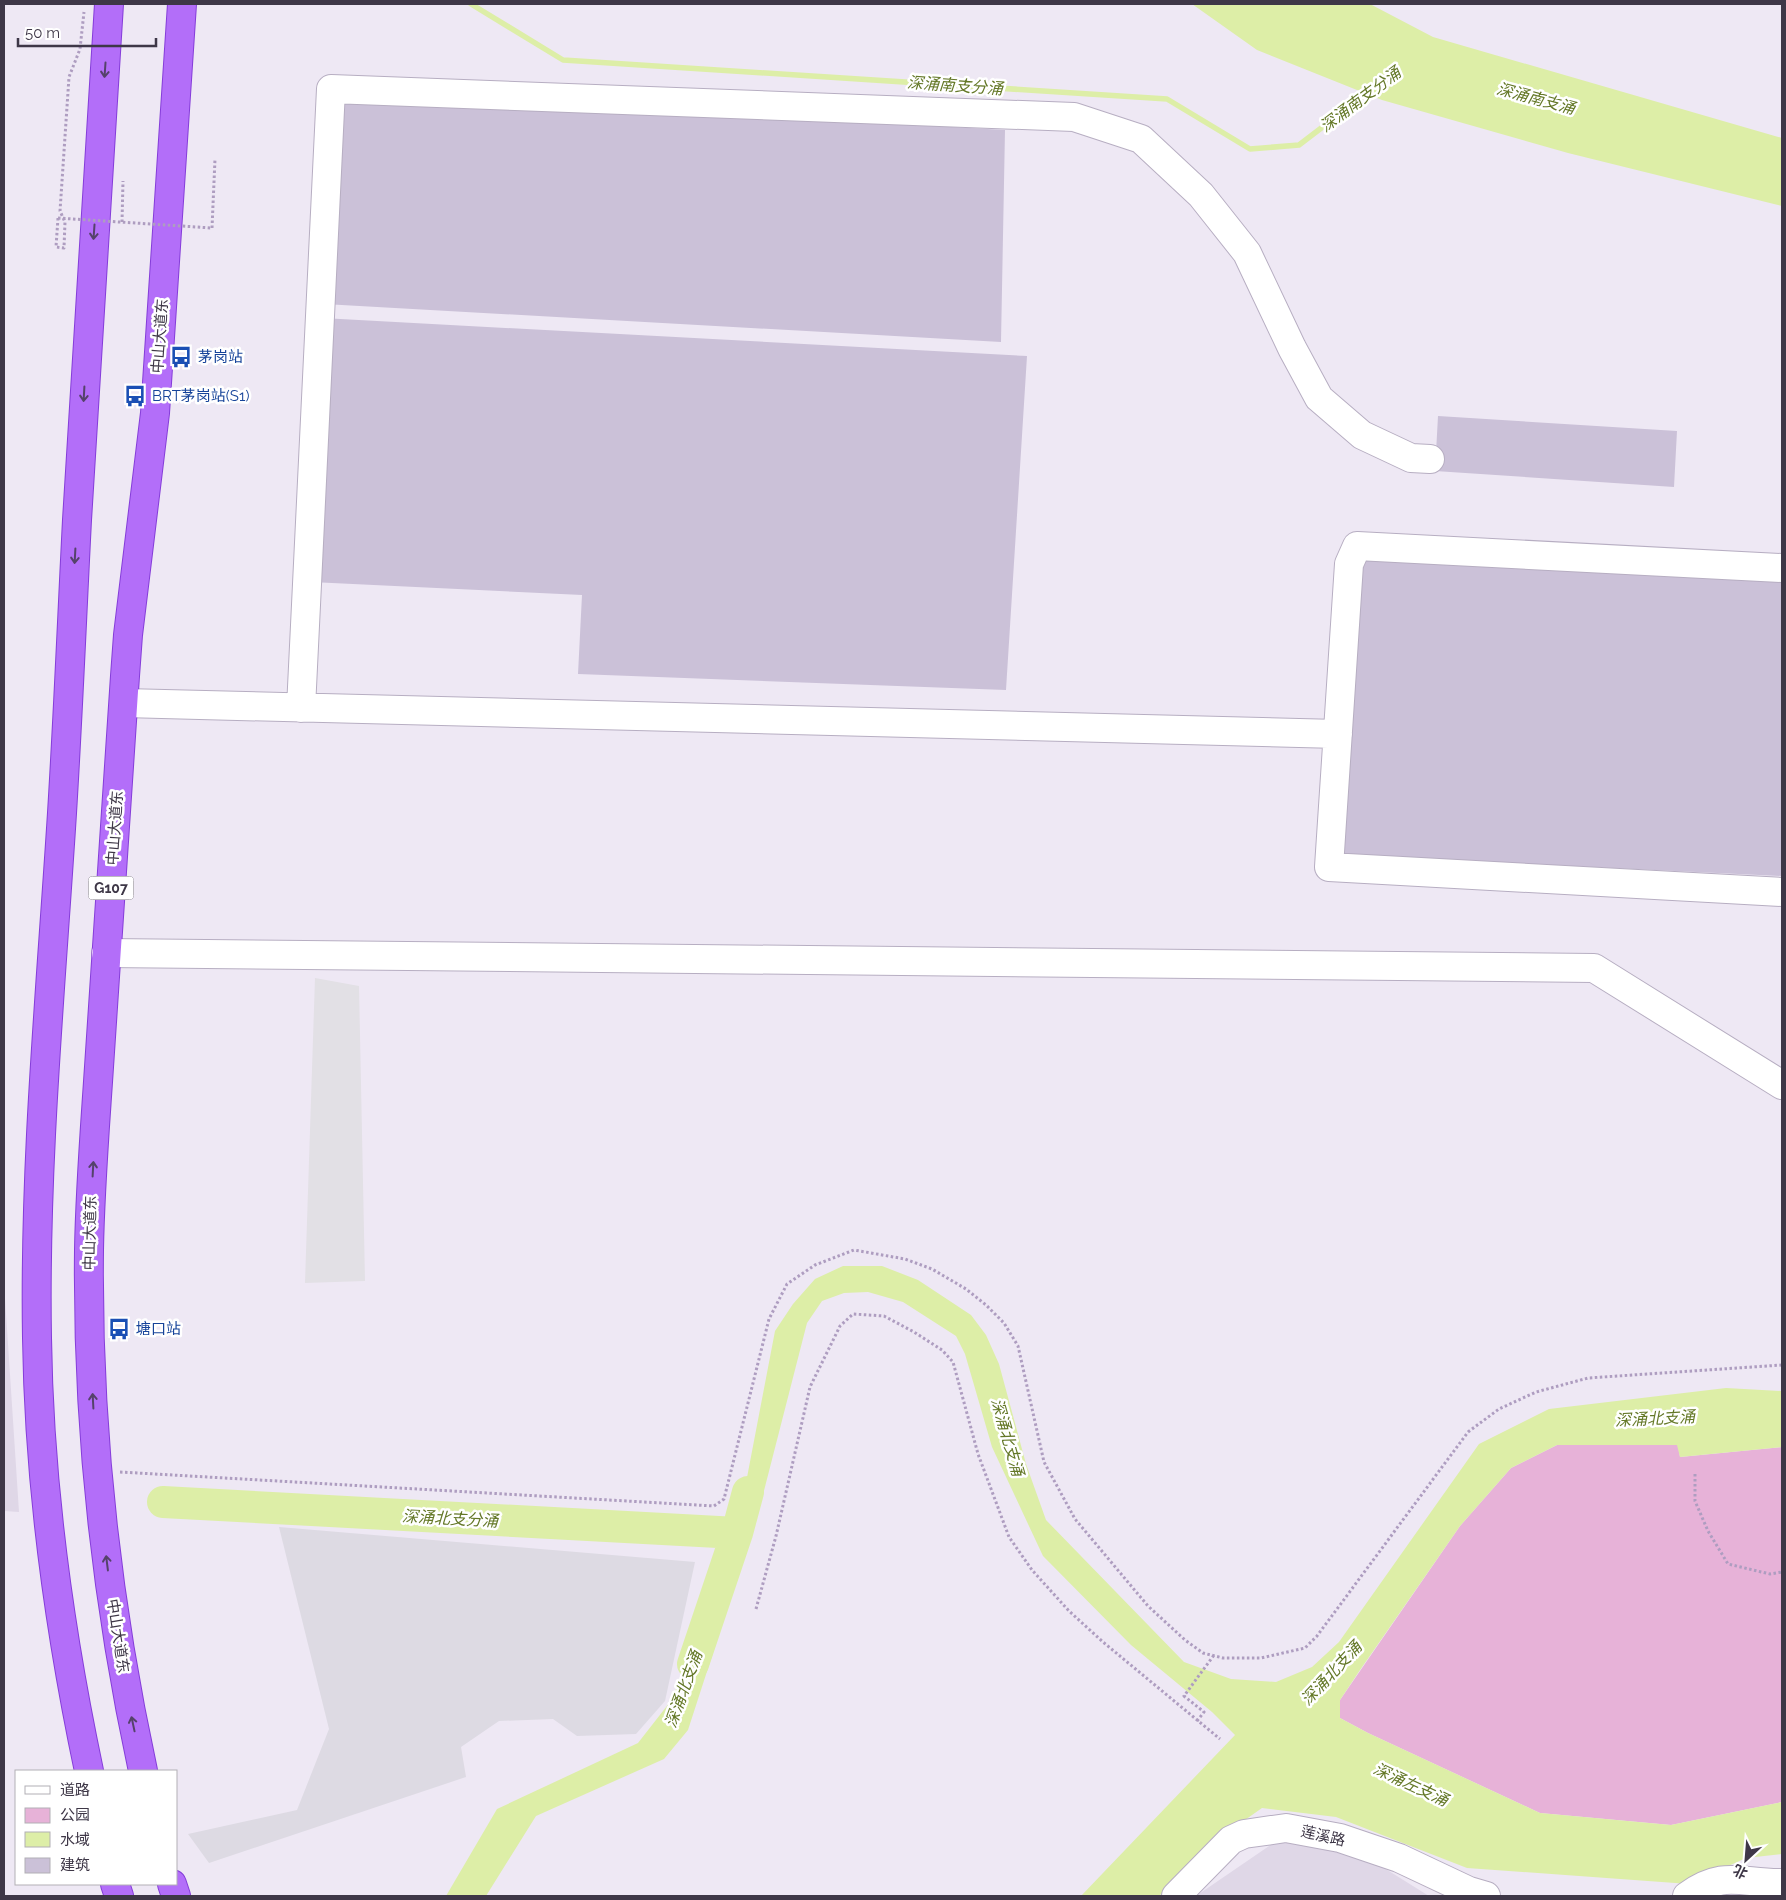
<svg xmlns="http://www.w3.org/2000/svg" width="1786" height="1900" font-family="Raleway,'Noto Sans SC',sans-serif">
<rect width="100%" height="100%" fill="#eee8f4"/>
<!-- residential -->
<path fill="#dfd7e7" d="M4,1283L19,1512L4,1511Z
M1307,1820L1429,1896H1196Z"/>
<!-- industrial -->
<path fill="#dddae3" d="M279,1527L695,1562L665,1701L636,1734L577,1736L553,1719L499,1721L461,1747L466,1777L209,1863L188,1834L297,1810L329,1729Z"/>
<!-- green -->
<path fill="#e7b2d8" d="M1557,1445H1678L1680,1457L1782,1447V1802L1671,1825L1540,1813L1368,1733L1340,1718V1700L1460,1526L1511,1468Z"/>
<!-- parking -->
<path fill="#e2e0e5" d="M315,978L359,986L365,1281L305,1283Z"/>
<!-- water -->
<path fill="#ddeea7" d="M1192,4H1370L1433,37L1782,138V206L1568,153L1382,100L1257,50Z
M843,1266H882L918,1280L971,1315L986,1335L999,1364L1026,1464L1046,1520L1184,1662L1231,1679L1276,1682L1312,1667L1339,1642L1479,1444L1549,1409L1726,1388L1782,1391V1447L1680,1457L1677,1445H1557L1511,1468L1460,1526L1360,1670L1340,1700V1718L1368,1733L1540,1813L1671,1825L1782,1802V1854L1746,1858L1689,1884L1467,1868L1336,1817L1262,1808L1218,1839L1159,1896H1081L1235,1735L1212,1712L1131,1645L1043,1556L992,1447L965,1354L956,1336L903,1302L868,1292L844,1293L822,1301L807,1323L758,1514L688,1730L664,1759L536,1816L486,1896H446L497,1809L638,1743L670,1702L728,1577L775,1331L793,1304L815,1279Z"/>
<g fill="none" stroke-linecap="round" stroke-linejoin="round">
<!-- stream -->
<path stroke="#ddeea7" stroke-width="5.5" d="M471,4L563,60L1167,99L1250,149L1299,145L1371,90"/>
<!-- river -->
<path stroke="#ddeea7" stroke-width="32" d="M163,1502L737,1533
M693,1664L737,1533L748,1492"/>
</g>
<!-- building -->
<path fill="#cbc1d8" d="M336,92L1005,130L1001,342L324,304Z
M322,318L1027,356L1006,690L578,674L582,595L311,582Z
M1438,416L1677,431L1674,487L1435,471Z
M1358,553L1782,577V876L1340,855Z"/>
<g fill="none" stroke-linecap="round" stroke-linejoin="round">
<!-- minor casing -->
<g stroke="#b7aec2" stroke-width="30">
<path id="minor" d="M1782,568L1357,546L1349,564L1329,867L1782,892
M124,703L1338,734
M301,708L331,89L1074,117L1141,139L1201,195L1247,253L1292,348L1319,398L1362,435L1411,458L1430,459
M106,953L1594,968L1782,1085
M1176,1896L1231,1840L1244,1834L1286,1828L1340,1838L1399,1858L1469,1891L1486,1896
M1687,1896C1724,1869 1742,1884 1782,1883"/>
</g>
<!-- highway casing -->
<g stroke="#853dd9" stroke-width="30">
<path id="highway" d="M89,1771C59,1629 39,1484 37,1338C34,1163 51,988 62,813C68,716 72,618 77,520C87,348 99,176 109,4
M143,1771C106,1600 87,1425 89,1250C90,1189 95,1128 99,1067C107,937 117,806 125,676L128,635L155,413L182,4
M115,1884L119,1896
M172,1884L176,1896"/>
</g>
<!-- path -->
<path stroke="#ae9dc0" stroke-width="3" stroke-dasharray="2.5 2.5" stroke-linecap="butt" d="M58,218L56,247L64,248L65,222L60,211L69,77L80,49L84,12
M122,222L123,181
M212,228L215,159
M120,1472L714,1506L724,1499L769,1319L787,1284L815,1265L854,1250L905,1259L932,1269L966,1289L986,1305L1004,1323L1018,1346L1044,1462L1075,1519L1148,1606L1185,1640L1203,1653L1223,1658H1261L1305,1648L1317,1636L1468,1432L1499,1409L1536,1392L1588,1378L1782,1365
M1695,1474V1501L1708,1531L1728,1564L1770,1574L1782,1572
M756,1609L776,1536L810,1387L840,1326L853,1314L884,1316L914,1332L942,1350L953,1362L978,1454L1009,1537L1032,1570L1069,1611L1103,1642L1220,1739
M1197,1721L1204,1712L1184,1696L1214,1655"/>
<!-- minor -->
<use href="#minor" stroke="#fff" stroke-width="28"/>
<!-- highway -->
<use href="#highway" stroke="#b36ef9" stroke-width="28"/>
<!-- path-bridge -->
<path stroke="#ae9dc0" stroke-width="3" stroke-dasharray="2.5 2.5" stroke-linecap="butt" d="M58,218L212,228"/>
</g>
<!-- one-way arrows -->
<defs><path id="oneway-shaft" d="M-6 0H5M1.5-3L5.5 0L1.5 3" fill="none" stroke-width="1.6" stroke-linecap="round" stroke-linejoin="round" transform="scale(1.25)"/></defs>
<g stroke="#55426b">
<use href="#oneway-shaft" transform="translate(105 70) rotate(94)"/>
<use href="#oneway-shaft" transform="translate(94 232) rotate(94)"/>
<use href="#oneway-shaft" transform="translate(84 394) rotate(93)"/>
<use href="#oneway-shaft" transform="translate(75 556) rotate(93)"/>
<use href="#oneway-shaft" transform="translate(93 1169) rotate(-87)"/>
<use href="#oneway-shaft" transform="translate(93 1401) rotate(-93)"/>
<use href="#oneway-shaft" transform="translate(107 1563) rotate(-97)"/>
<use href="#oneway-shaft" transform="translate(133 1724) rotate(-102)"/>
</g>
<!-- icons -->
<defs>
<g id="bus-bare" transform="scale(1.725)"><path d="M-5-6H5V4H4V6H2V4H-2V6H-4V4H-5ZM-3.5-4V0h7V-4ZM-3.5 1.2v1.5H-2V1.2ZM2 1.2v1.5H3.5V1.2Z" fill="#1a4fb4" stroke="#fff" stroke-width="2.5" paint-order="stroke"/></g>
</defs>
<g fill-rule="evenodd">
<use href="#bus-bare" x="181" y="357"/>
<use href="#bus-bare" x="135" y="396"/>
<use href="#bus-bare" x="119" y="1329"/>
</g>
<g text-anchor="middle" stroke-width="5" stroke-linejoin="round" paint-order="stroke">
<!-- shield labels -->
<rect fill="#fff" stroke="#78737e" stroke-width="1" x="88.5" y="876.5" width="45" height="23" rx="4"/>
<g font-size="14" font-weight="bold" fill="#3e3747">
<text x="111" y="893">G107</text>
</g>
<!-- street labels -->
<g font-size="15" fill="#3e3747" stroke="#fff">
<text transform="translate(160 336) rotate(-86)" y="5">中山大道东</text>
<text transform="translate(115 828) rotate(-86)" y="5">中山大道东</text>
<text transform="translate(90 1233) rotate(-89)" y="5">中山大道东</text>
<text transform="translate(118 1636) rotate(81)" y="5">中山大道东</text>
<text transform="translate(1323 1836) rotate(13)" y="5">莲溪路</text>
</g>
<!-- transit labels -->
<g font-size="15" fill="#164399" stroke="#fff" text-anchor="start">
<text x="198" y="362">茅岗站</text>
<text x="152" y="401">BRT茅岗站(S1)</text>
<text x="136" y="1334">塘口站</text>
</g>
<!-- water labels -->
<g font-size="16" font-style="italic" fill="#647827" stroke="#fff">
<text transform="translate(955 85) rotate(4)" y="6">深涌南支分涌</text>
<text transform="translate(1536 98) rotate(15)" y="6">深涌南支涌</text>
<text transform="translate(1360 99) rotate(-37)" y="6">深涌南支分涌</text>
<text transform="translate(1655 1418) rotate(-3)" y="6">深涌北支涌</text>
<text transform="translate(1008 1437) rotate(74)" y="6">深涌北支涌</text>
<text transform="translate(450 1518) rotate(3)" y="6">深涌北支分涌</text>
<text transform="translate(1331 1673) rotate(-47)" y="6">深涌北支涌</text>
<text transform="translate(683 1689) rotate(-70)" y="6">深涌北支涌</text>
<text transform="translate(1411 1784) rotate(25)" y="6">深涌左支涌</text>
</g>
</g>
<!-- border -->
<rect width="1786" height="1900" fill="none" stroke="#3e3747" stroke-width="10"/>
<!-- legend -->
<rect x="15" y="1770" width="162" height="115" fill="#ffffff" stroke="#b2afb5"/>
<rect x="25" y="1786" width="25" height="8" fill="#ffffff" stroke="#b2afb5"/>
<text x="60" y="1795" font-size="15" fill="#3e3747">道路</text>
<rect x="25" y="1808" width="25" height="15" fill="#e7b2d8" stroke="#b2afb5"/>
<text x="60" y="1820" font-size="15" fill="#3e3747">公园</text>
<rect x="25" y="1832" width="25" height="15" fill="#ddeea7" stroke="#b2afb5"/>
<text x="60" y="1845" font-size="15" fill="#3e3747">水域</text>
<rect x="25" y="1858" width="25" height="15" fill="#cbc1d8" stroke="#b2afb5"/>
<text x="60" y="1870" font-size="15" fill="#3e3747">建筑</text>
<!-- north arrow -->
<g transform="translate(1746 1860) rotate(206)" stroke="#ffffff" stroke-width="4" paint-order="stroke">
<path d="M0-4L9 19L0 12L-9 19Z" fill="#3e3747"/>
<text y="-8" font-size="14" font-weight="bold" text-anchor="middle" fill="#3e3747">北</text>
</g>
<!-- scale -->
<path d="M18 38v8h138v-8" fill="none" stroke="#3e3747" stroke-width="2.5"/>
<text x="25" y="38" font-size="15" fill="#3e3747" stroke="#ffffff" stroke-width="4" paint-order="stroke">50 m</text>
</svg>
